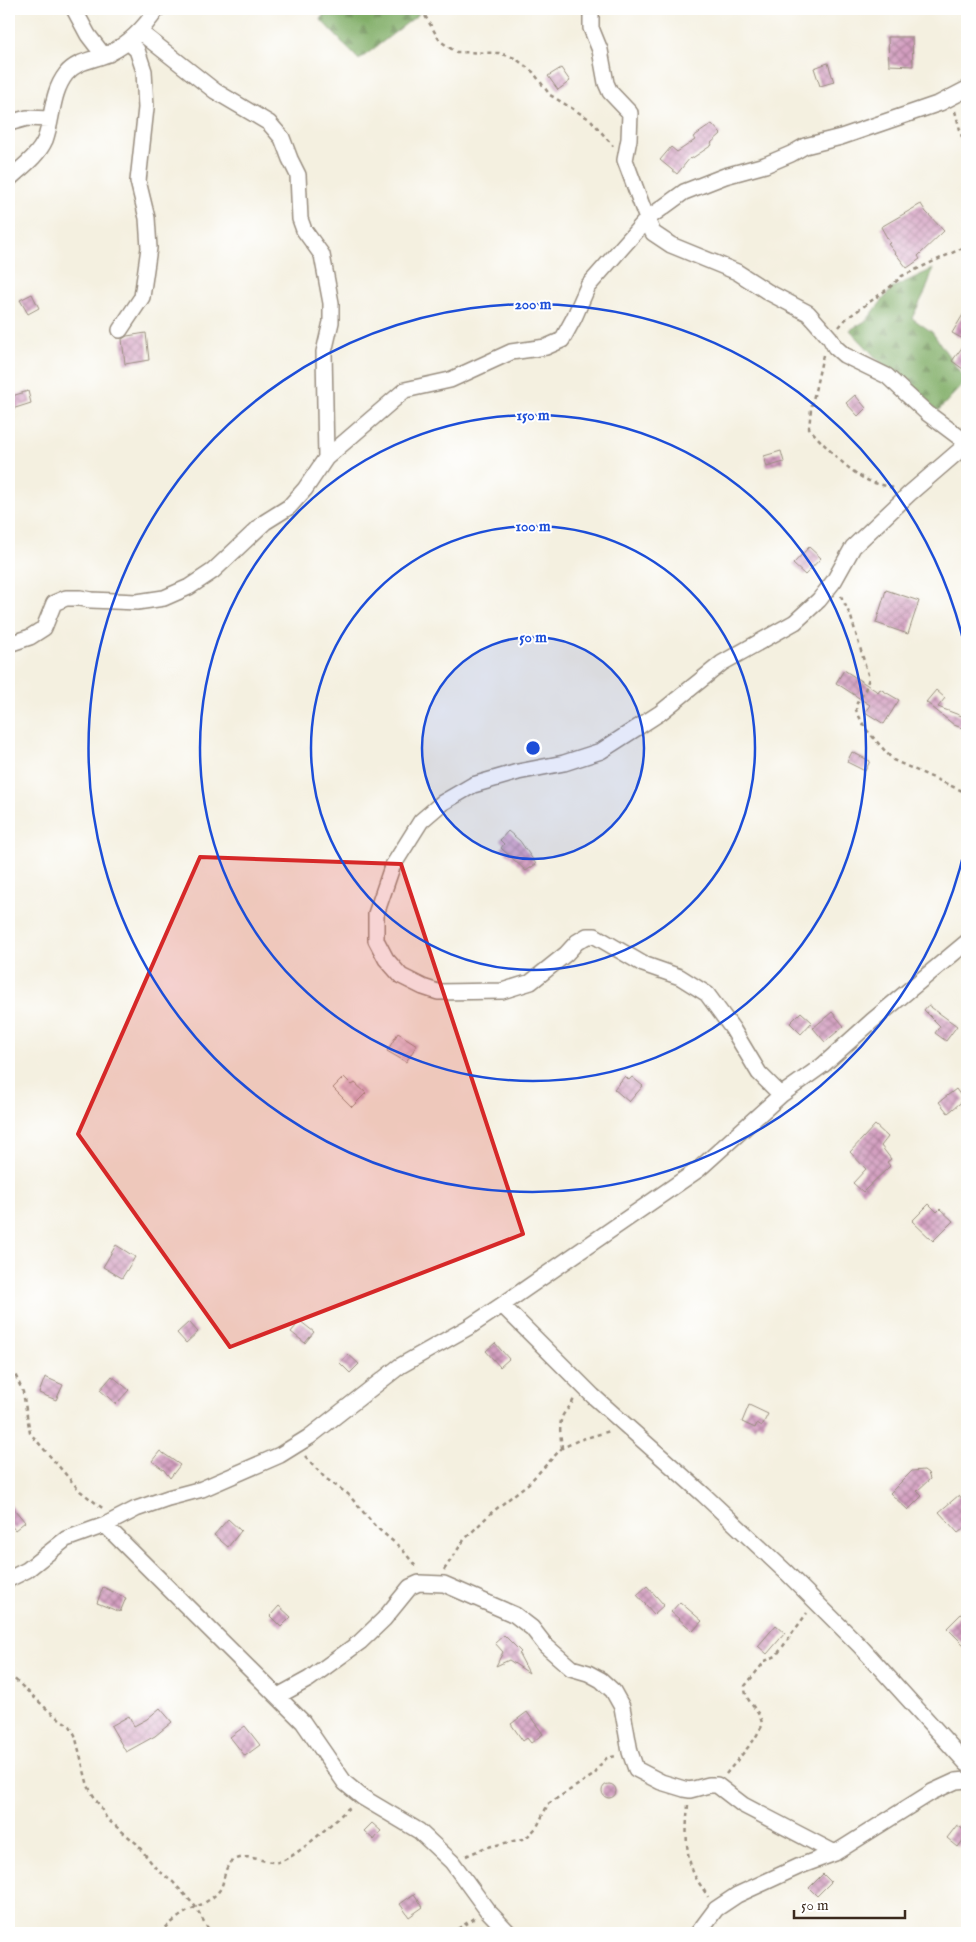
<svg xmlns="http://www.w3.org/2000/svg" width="976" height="1942" font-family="'IM FELL English',serif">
<defs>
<pattern id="forest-firs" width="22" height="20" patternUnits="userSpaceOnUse" patternTransform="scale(1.25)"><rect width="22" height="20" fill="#80ad66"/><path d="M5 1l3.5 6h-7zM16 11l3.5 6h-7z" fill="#6a8d53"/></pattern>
<pattern id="building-cross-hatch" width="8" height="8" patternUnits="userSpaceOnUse" patternTransform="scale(1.25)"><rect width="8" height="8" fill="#d39ec0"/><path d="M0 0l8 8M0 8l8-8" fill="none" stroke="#ac819b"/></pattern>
</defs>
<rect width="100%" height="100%" fill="#fff"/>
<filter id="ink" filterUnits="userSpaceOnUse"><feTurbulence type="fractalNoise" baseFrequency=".02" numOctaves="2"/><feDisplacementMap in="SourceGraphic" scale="10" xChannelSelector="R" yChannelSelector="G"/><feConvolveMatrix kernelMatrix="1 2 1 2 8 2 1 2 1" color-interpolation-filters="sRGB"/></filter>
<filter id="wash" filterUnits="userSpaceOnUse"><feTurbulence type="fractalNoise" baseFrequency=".0096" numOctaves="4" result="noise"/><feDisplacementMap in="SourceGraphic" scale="20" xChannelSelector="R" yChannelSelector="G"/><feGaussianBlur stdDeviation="1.12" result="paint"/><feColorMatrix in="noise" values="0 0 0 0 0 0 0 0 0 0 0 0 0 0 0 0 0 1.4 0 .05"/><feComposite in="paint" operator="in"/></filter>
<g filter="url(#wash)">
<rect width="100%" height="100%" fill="#f4f0e0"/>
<!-- forest -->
<path fill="url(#forest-firs)" stroke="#5e6c42" d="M329,9H415L419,14L359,60L320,19Z
M933,269L926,290L912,318L932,332L966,381L936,413L924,409L850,330L867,320L892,288Z"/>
<g id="blocks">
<!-- building -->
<path fill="url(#building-cross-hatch)" d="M888,37H912L913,66L889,65Z
M828,63L834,82L820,86L814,68Z
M561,68L570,81L558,90L548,76Z
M712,124L721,134L711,143L712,145L691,159L690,158L677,174L660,160L671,147L677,152L695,140L693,137Z
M921,204L926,212L944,231L918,256L920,259L907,268L888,244L890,243L881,227Z
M32,294L39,308L28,314L20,300Z
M967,308V372L952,361L967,341L952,333Z
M146,333L149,360L125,364L122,339L127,336Z
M28,391L31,403L9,410V397Z
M855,395L866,408L858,416L846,403Z
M781,451L784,462L767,467L764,456Z
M809,547L821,558L805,575L793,564Z
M886,590L919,601L908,634L876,623Z
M844,670L878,692L880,689L899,700L884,724L865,712L870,705L836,683Z
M936,690L945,698L938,707L967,718V730L954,725L926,702Z
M852,752L870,761L865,771L847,762Z
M508,831L520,841L536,864L526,871L501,848L504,844L500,840Z
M928,1005L957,1026L946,1041L935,1033L940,1026L924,1010Z
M801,1012L812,1022L801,1034L790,1023Z
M832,1012L844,1026L825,1042L813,1028Z
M398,1033L417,1045L406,1062L387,1051Z
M625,1076L629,1080L632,1077L643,1086L629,1102L614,1089Z
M344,1077L352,1085L355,1083L366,1093L352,1107L333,1088Z
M956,1089L964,1100L948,1113L939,1102Z
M875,1125L888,1137L881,1146L891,1159L887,1162L890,1166L863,1192L853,1183L866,1169L850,1152Z
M929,1204L937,1212L940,1209L953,1221L933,1241L912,1221Z
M116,1245L135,1257L122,1278L103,1267Z
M300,1321L314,1332L305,1343L291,1332Z
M189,1322L198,1332L186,1343L177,1333Z
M495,1343L509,1359L500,1367L486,1351Z
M348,1354L359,1364L350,1373L340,1363Z
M112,1376L129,1390L116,1404L100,1390Z
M45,1377L63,1385L56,1400L39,1393Z
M749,1405L768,1414L762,1426L757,1423L755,1428L742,1422Z
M160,1451L180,1465L170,1478L164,1470L152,1461Z
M924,1470L928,1473L930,1479L917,1491L922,1496L908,1510L890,1493L912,1471Z
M959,1495L967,1505V1526L958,1533L939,1512Z
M9,1503L25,1522L15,1530L9,1523Z
M228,1519L241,1531L228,1547L214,1535Z
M647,1586L664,1605L654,1614L637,1595Z
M103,1587L126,1598L120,1612L97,1603Z
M680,1602L702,1621L693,1631L671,1612Z
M279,1606L291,1617L281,1627L270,1616Z
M967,1608V1648L947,1628Z
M776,1625L785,1633L767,1654L758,1646Z
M504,1635L521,1652L519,1654L529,1673L509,1660L496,1666L503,1652L495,1643Z
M160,1708L172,1722L155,1736L126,1752L111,1726L129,1716L134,1726L147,1719Z
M527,1712L543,1734L531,1743L527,1738L523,1741L511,1724Z
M245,1726L260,1745L245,1756L230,1737Z
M602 1791a7 7 0 1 1 14 0a7 7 0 1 1-14 0Z
M372,1823L381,1831L374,1840L364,1831Z
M957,1825L967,1832V1835L958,1847L947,1838Z
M823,1874L831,1882L817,1896L809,1888Z
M414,1894L423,1907L409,1917L400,1904Z"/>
</g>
</g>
<g filter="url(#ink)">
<use href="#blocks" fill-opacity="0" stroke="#988d7f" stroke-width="1"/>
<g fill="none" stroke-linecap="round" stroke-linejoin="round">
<!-- minor casing -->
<g stroke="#988d7f" stroke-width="18">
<path id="minor" d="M74,9L88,35L101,52L109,54
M140,32L215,91L269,123L282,138L290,159L298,175L300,219L304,230L322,255L331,303V322L324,352L326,458
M967,89L940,103L841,137L805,146L791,154L765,165L725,176L684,192L647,219L653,233L671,245L737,272L768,292L808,313L830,338L835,347L844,355L887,376L927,413L967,443
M9,123L27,118L49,119
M9,179C22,167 38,156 45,140C53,119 51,93 66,74C77,60 96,60 110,53C130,43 145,27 157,9
M120,330L142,297L149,248L147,218L138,181L146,108L144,71L137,50L128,42
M9,644L30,637L44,628L54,603L66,598H80L91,600L137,602L164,598L189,587L213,571L265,522L289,507L305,489L326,458L405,390L450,380L511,352L546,347L562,340L574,318L588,286L647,219L625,160L629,139L630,113L610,92L606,83L600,50L591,28V9
M781,1095L759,1073L732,1028L707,994L680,977L643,964L595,936H587L577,942L566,954L531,982L502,991L438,992L423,987L401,976L386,959L376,940V914L392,867L399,856L421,821L442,803L473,785L518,772L564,763L601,751L660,713L722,663L795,622L819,600L834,581L853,547L909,494L967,444
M502,1305L593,1396L704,1495L787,1573L861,1647L967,1764
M105,1525L303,1722L345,1783L362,1797L419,1831L452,1862L487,1910L509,1933
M9,1579L27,1570L66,1539L105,1525L136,1509L168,1498L202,1489L280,1455L309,1437L400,1366L469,1327L502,1305L699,1169L781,1095L823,1065L872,1021L967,942
M278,1696L309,1679L360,1642L384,1619L410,1587L419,1583L444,1584L515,1615L532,1628L546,1646L571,1668L588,1673L601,1680L613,1691L622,1707L630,1752L636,1769L661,1782L684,1789L690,1790L709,1785H717L743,1805L835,1853
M698,1933L716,1909L737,1895L800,1866L835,1853L932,1792L956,1781L967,1780"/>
</g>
<!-- path -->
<path stroke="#988d7f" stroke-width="2.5" stroke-dasharray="4 4" stroke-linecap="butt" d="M421,9L440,41L456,52L499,53L515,58L533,72L550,95L591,120L613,146
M955,111L967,156
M964,210L967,206
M839,327L846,319L889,288L902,276L967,246
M823,355L811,409L809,428C823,444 848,471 867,480C875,484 884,485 893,488
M841,596L851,617L869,678L865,690L857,703L856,710L865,728L893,760L967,793
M9,1361L23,1392L30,1433L80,1491L105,1510
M562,1448C561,1438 558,1425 563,1415C567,1409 572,1405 574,1398
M305,1456L325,1478L348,1494L375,1526L402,1549L417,1568
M444,1570L464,1540L491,1513L529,1483L562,1448L579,1440L610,1431
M9,1674L50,1712L70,1726L75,1735L88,1786L107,1819L136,1843L158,1871L173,1882L195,1906L207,1927L213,1933
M726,1774L754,1740L762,1726C762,1710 744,1703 745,1686L765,1661L776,1656L807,1613
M688,1805C686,1826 685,1849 692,1869C695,1879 703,1888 708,1897
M466,1856L484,1848L526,1838L537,1827L548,1804L595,1774L602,1762L607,1758L616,1756
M159,1933C167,1927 175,1919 183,1914C194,1907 211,1902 219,1891C226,1882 222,1868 233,1861C248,1851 263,1864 278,1862C297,1858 335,1820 351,1806
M451,1933L475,1918"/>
<!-- minor -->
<use href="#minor" stroke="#fff" stroke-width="15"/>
</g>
</g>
<!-- marked area -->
<path fill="#d62828" fill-opacity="0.2" stroke="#d62828" stroke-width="4" stroke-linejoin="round" d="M200,857L401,864L523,1234L230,1347L78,1134Z"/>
<!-- distance rings -->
<circle cx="533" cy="748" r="111" fill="#1d4ed8" fill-opacity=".12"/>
<g fill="none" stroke="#1d4ed8" stroke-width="2.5">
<circle cx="533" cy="748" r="111"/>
<circle cx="533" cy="748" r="222"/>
<circle cx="533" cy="748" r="333"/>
<path d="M966 844A444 444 0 1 1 966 652"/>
</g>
<circle cx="533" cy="748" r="8" fill="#1d4ed8" stroke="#fff" stroke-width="2.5"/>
<g font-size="15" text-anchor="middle" font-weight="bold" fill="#1d4ed8" stroke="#fff" stroke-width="4" stroke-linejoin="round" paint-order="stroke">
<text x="533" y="309">200 m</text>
<text x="533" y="420">150 m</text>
<text x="533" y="531">100 m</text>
<text x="533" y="642">50 m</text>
</g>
<!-- margin -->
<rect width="976" height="1942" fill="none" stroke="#fff" stroke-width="30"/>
<!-- scale -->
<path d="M794 1910v8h111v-8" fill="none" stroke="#3b2a1e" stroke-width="2.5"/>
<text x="801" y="1910" font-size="15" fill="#3b2a1e" stroke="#ffffff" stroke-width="4" paint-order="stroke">50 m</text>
</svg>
